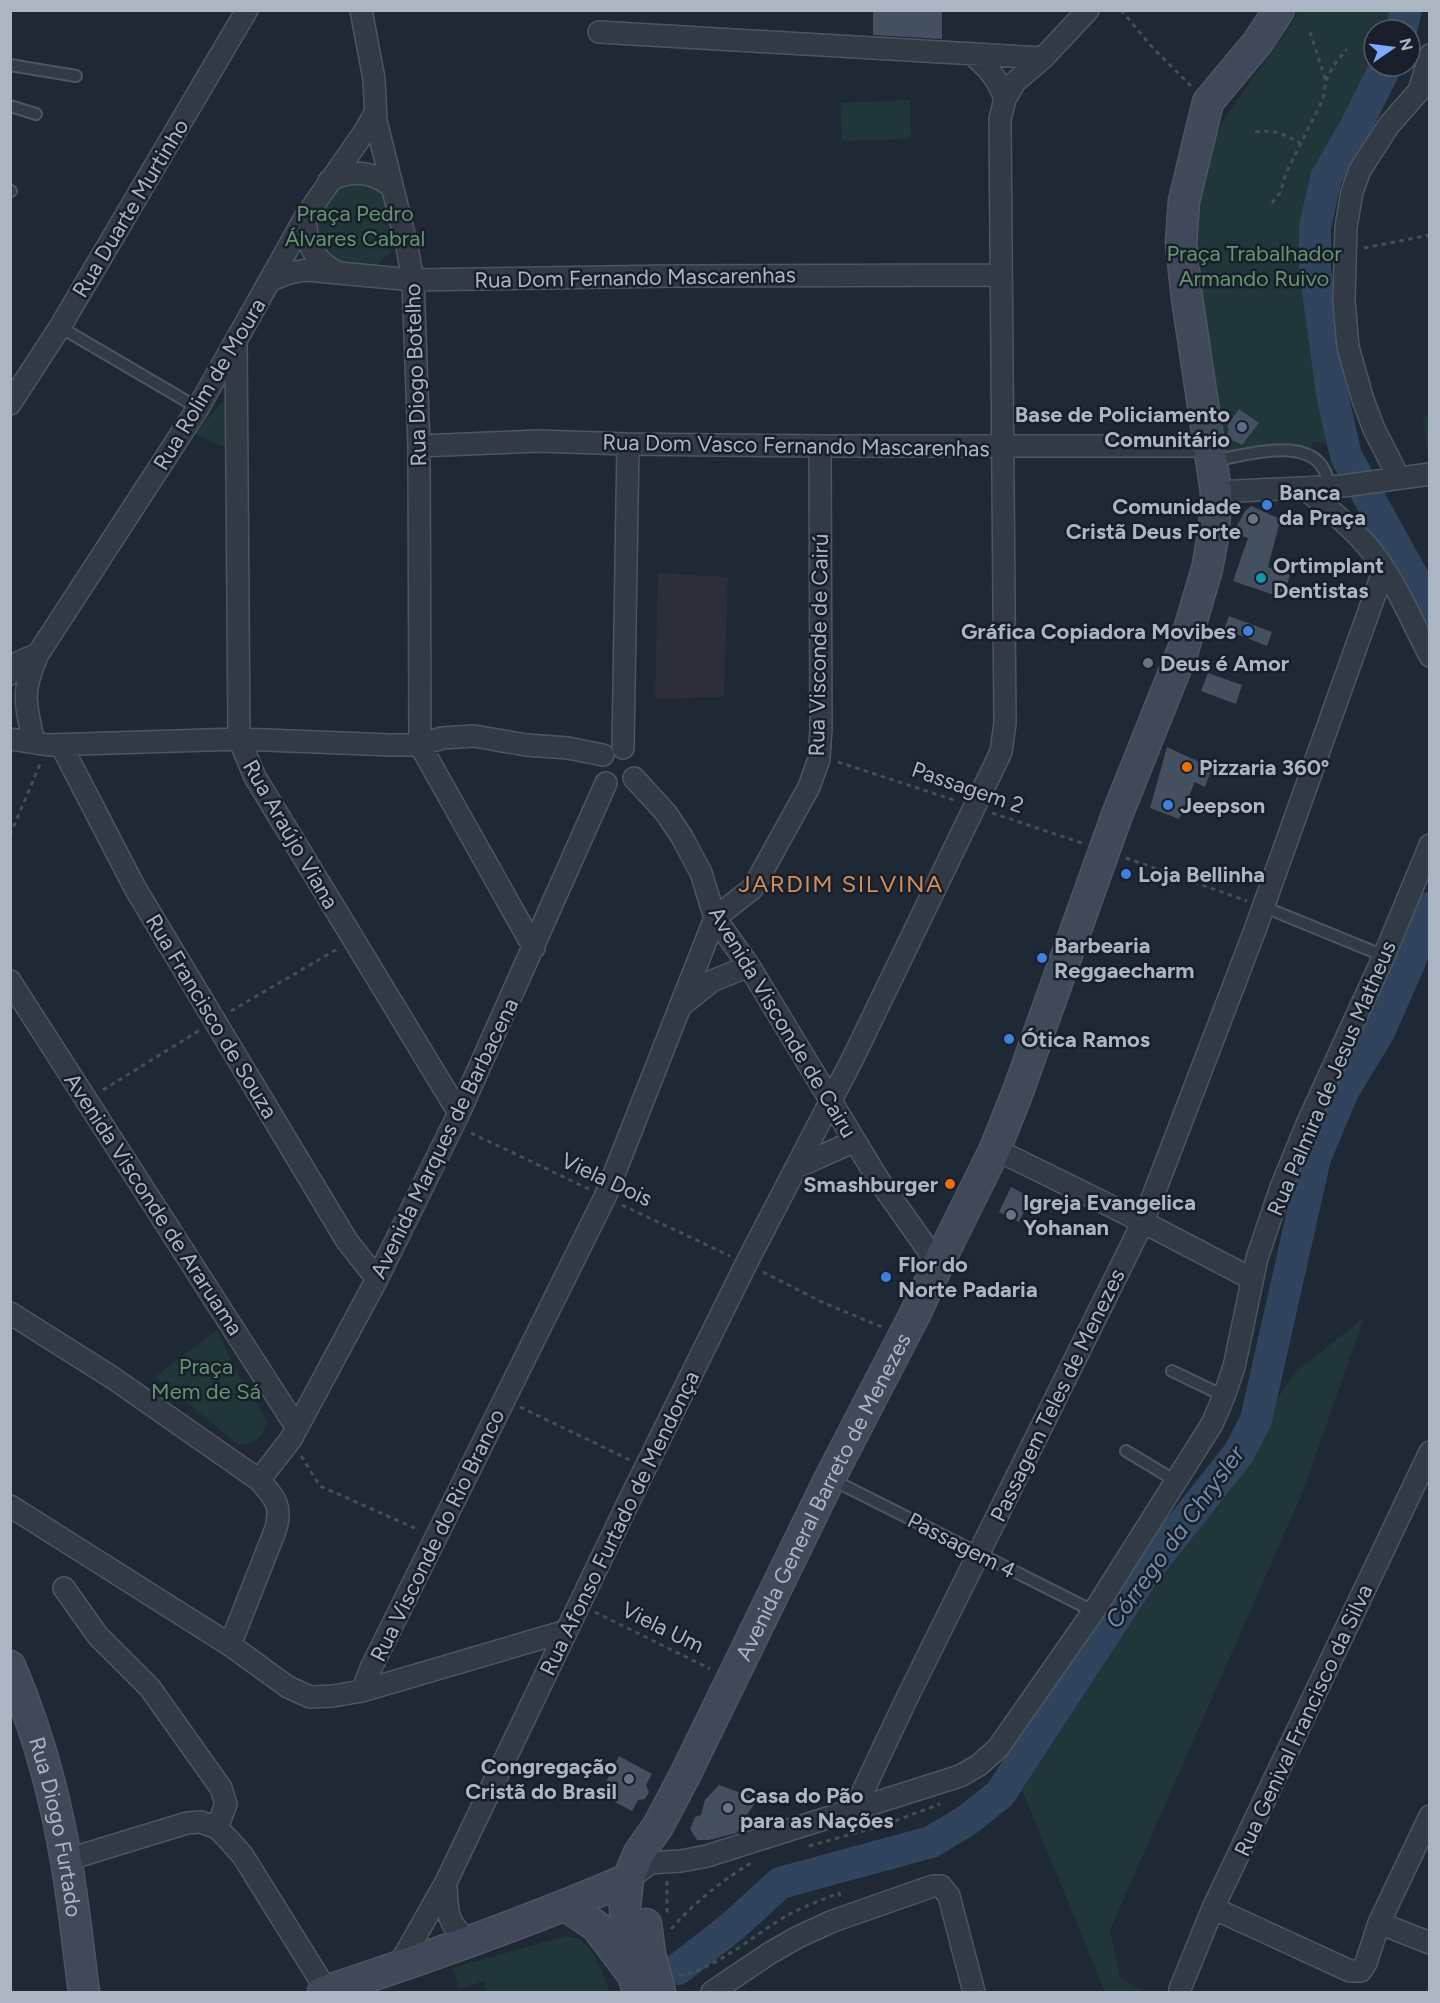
<svg xmlns="http://www.w3.org/2000/svg" width="1440" height="2003" font-family="Figtree,sans-serif">
<rect width="100%" height="100%" fill="#1f2835"/>
<!-- medical -->
<path fill="#2e2d3a" d="M658,573L728,577L724,697L655,699Z"/>
<!-- green -->
<path fill="#213638" d="M1298,11H1398L1393,30H1374L1375,66L1362,90L1321,176L1312,225L1315,264L1314,312L1321,382L1332,445L1312,441V448H1263L1218,453L1193,223L1209,148L1226,116L1294,20Z
M910,100L911,139L842,141L840,103Z
M359,183L371,186L382,192L390,200L396,241L389,254L377,264L363,269L334,264L315,242V212L333,189L347,184Z
M228,396L227,448L194,434Z
M1429,416L1430,457L1428,458L1423,417Z
M1364,1318L1303,1491L1110,1930L1120,1978L1143,1992H1105L1022,1790L1295,1372Z
M217,1330L235,1368L267,1421C262,1439 257,1442 239,1445L155,1377Z
M566,1936C593,1937 601,1971 610,1992H488L484,1981L460,1989L452,1968Z"/>
<g fill="none" stroke-linecap="round" stroke-linejoin="round">
<!-- river -->
<path stroke="#31445d" stroke-width="32" d="M1401,30L1406,10
M1386,66L1356,126L1326,178L1315,227V270L1333,399L1346,456L1430,608
M678,1969L733,1926L780,1883L931,1842L966,1821L1000,1794L1147,1569L1239,1453L1256,1420L1315,1158L1343,1091L1379,1032L1408,966L1430,908"/>
</g>
<!-- building -->
<path fill="#444f60" d="M873,10H942V39L873,35Z
M1239,409L1259,423L1242,445L1226,437L1229,429L1227,426Z
M1251,506L1278,518L1279,525L1268,567L1290,575L1283,598L1233,581L1248,538L1233,533L1245,511Z
M1229,616L1272,632L1267,646L1224,629Z
M1208,673L1242,685L1236,704L1201,691Z
M1167,747L1212,768L1205,787L1195,782L1179,819L1150,808Z
M1011,1187L1031,1198L1019,1222L999,1212Z
M619,1756L652,1774L646,1785L649,1792L645,1799L638,1800L632,1811L600,1794Z
M719,1785L758,1799L744,1819L737,1833L709,1840H697L690,1829L695,1817L701,1815L705,1800Z"/>
<g fill="none" stroke-linecap="round" stroke-linejoin="round">
<!-- lane casing -->
<g stroke="#4d5561" stroke-width="14">
<path id="lane" d="M10,65L76,76
M10,106L36,114
M10,191H11
M60,327L198,408
M1212,461C1249,455 1322,430 1329,486
M1262,906L1384,956
M1172,1371L1224,1396
M1126,1451L1176,1481
M833,1480L1093,1611"/>
</g>
<!-- street casing -->
<g stroke="#4d5561" stroke-width="24">
<path id="street" d="M361,10L374,79L376,121L406,242L413,280L419,446L420,745L534,948
M599,32L1043,58
M971,54C988,67 998,79 1005,99
M329,181C351,169 373,171 392,187
M306,216C304,241 314,261 337,272
M271,280L289,273L307,270L413,280L673,276L1001,275
M236,341L239,739L255,777L459,1113
M10,404L60,327L247,10
M419,446L538,441L628,444L820,446H1210
M1399,478L1374,429L1363,400L1348,347L1344,301L1346,227L1352,192L1360,170L1389,125L1419,91L1430,55
M1306,489C1328,509 1355,529 1373,553C1397,584 1412,622 1430,656
M1216,492L1343,486L1430,474
M10,674L15,664L38,654
M10,739L48,745L239,739L391,745H420L442,738L474,736L526,745L568,748L603,755
M34,743C25,702 21,693 38,654L198,408L306,216L365,131L375,113
M61,745L135,888L347,1241L377,1279
M623,748L628,444
M634,778L666,813L682,837L701,873L715,918L749,966L878,1179L938,1264
M10,981L297,1428
M682,1005L712,981L749,966
M995,1149L1143,1222L1252,1279
M797,1167L855,1141
M10,1313L113,1378L259,1480C275,1498 283,1506 275,1531L230,1645
M259,1480L291,1439L377,1279L459,1113L606,783
M10,1506L230,1645L288,1687L310,1697L333,1696L362,1691L566,1631
M64,1588L98,1636L150,1688L221,1788L226,1804L217,1828
M362,1691L371,1668L605,1197L715,918L753,888L809,787L819,759L821,728L820,446
M855,1808L906,1700L1143,1222L1255,930L1384,569
M66,1860L187,1823L201,1822L217,1828L229,1840L243,1856L327,1991
M629,1879L650,1863L681,1861L707,1856L960,1776L979,1765L998,1748L1098,1605L1212,1424L1224,1396L1234,1367L1257,1258L1280,1190L1307,1124L1384,956L1430,845
M446,1883C447,1911 446,1925 471,1942
M1213,1908L1350,1971H1361L1366,1963L1379,1923L1430,1816
M1379,1923L1430,1943
M398,1967L446,1882L629,1501L746,1264L853,1058L1001,752L1005,723L1000,119L1005,99L1015,82L1043,58L1088,10
M1180,1989L1213,1908L1430,1452
M712,1992L770,1953L798,1937L833,1921L933,1886H941L949,1896L974,1992"/>
</g>
<!-- secondary casing -->
<g stroke="#4d5561" stroke-width="33">
<g id="secondary">
<path id="s1" d="M10,1666C36,1727 55,1795 66,1860C74,1904 78,1948 84,1992"/>
<path d="M566,1906L596,1926L630,1971"/>
<path d="M646,1924L650,1954L660,1992"/>
<path d="M323,1992C426,1958 528,1922 628,1879"/>
<path id="s2" d="M638,1992L633,1974L626,1927L625,1907L628,1879L639,1853L658,1826L685,1775L830,1478L915,1314L938,1264L995,1149L1017,1094L1117,815L1183,650L1207,569L1214,531L1216,492L1187,298L1181,243L1184,201L1208,102L1258,42L1279,10"/>
</g>
</g>
<!-- path -->
<path stroke="#3e5154" stroke-width="3" stroke-dasharray="4.5 4.5" stroke-linecap="butt" d="M1121,10L1153,48L1191,86
M1310,32L1326,81
M1255,132C1274,129 1284,134 1300,143
M1272,203L1280,193L1286,173L1323,99L1326,81L1333,66L1347,49
M1364,248L1430,235
M838,762L957,801
M992,813L1082,843
M10,835L41,762
M1126,858L1247,901
M231,1011L339,948
M103,1090L200,1030
M471,1133L589,1189
M622,1205L730,1256
M763,1272L824,1303L882,1327
M520,1407L630,1460
M301,1456L320,1486L419,1530
M595,1612L710,1669
M809,1846L884,1825L940,1804
M667,1881V1914
M671,1929C694,1903 721,1881 751,1863
M679,1975C711,1973 759,1931 788,1915C804,1906 822,1900 839,1893L841,1900"/>
<!-- lane -->
<use href="#lane" stroke="#323a46" stroke-width="10"/>
<!-- street -->
<use href="#street" stroke="#323a46" stroke-width="21"/>
<!-- secondary -->
<use href="#secondary" stroke="#404959" stroke-width="30"/>
</g>
<!-- markers -->
<circle fill="#5c6f8a" stroke="#181f2a" stroke-width="2" cx="1242" cy="427" r="6"/>
<g fill="#3f7fe0" stroke="#181f2a" stroke-width="2">
<circle cx="1267" cy="505" r="6"/>
<circle cx="1248" cy="631" r="6"/>
<circle cx="1168" cy="805" r="6"/>
<circle cx="1126" cy="874" r="6"/>
<circle cx="1042" cy="958" r="6"/>
<circle cx="1009" cy="1039" r="6"/>
<circle cx="886" cy="1277" r="6"/>
</g>
<g fill="#6b7280" stroke="#181f2a" stroke-width="2">
<circle cx="1253" cy="519" r="6"/>
<circle cx="1148" cy="663" r="6"/>
<circle cx="1011" cy="1215" r="6"/>
<circle cx="629" cy="1779" r="6"/>
<circle cx="728" cy="1808" r="6"/>
</g>
<circle fill="#0f9aa8" stroke="#181f2a" stroke-width="2" cx="1261" cy="578" r="6"/>
<g fill="#e8710a" stroke="#181f2a" stroke-width="2">
<circle cx="1187" cy="767" r="6"/>
<circle cx="950" cy="1184" r="6"/>
</g>
<g text-anchor="middle" stroke-width="5" stroke-linejoin="round" paint-order="stroke">
<!-- street labels -->
<g font-size="22" fill="#acb5c3" stroke="#181f2a">
<text transform="translate(130 208) rotate(-59)" y="8">Rua Duarte Murtinho</text>
<text transform="translate(635 277) rotate(-1)" y="8">Rua Dom Fernando Mascarenhas</text>
<text transform="translate(415 375) rotate(-92)" y="8">Rua Diogo Botelho</text>
<text transform="translate(209 384) rotate(-59)" y="8">Rua Rolim de Moura</text>
<text transform="translate(796 445) rotate(1)" y="8">Rua Dom Vasco Fernando Mascarenhas</text>
<text transform="translate(818 645) rotate(-89)" y="8">Rua Visconde de Cairú</text>
<text transform="translate(968 787) rotate(19)" y="8">Passagem 2</text>
<text transform="translate(291 834) rotate(60)" y="8">Rua Araújo Viana</text>
<text transform="translate(212 1016) rotate(59)" y="8">Rua Francisco de Souza</text>
<text transform="translate(783 1022) rotate(59)" y="8">Avenida Visconde de Cairu</text>
<text transform="translate(1331 1078) rotate(-67)" y="8">Rua Palmira de Jesus Matheus</text>
<text transform="translate(444 1138) rotate(-64)" y="8">Avenida Marques de Barbacena</text>
<text transform="translate(607 1179) rotate(25)" y="8">Viela Dois</text>
<text transform="translate(154 1204) rotate(57)" y="8">Avenida Visconde de Araruama</text>
<text transform="translate(1057 1395) rotate(-64)" y="8">Passagem Teles de Menezes</text>
<text dy="8" stroke="none"><textPath href="#s2" startOffset="544">Avenida General Barreto de Menezes</textPath></text>
<text transform="translate(619 1523) rotate(-64)" y="8">Rua Afonso Furtado de Mendonça</text>
<text transform="translate(437 1535) rotate(-64)" y="8">Rua Visconde do Rio Branco</text>
<text transform="translate(962 1545) rotate(27)" y="8">Passagem 4</text>
<text transform="translate(663 1627) rotate(26)" y="8">Viela Um</text>
<text transform="translate(1303 1720) rotate(-65)" y="8">Rua Genival Francisco da Silva</text>
<text dy="8" stroke="none"><textPath href="#s1" startOffset="168">Rua Diogo Furtado</textPath></text>
</g>
<!-- park labels -->
<g font-size="22" fill="#64946e" stroke="#181f2a">
<text x="355" y="221">Praça Pedro<tspan x="355" dy="25">Álvares Cabral</tspan></text>
<text x="1254" y="261">Praça Trabalhador<tspan x="1254" dy="25">Armando Ruivo</tspan></text>
<text x="206" y="1374">Praça<tspan x="206" dy="25">Mem de Sá</tspan></text>
</g>
<!-- poi labels -->
<g font-size="22" font-weight="bold" fill="#acb5c3" stroke="#181f2a" text-anchor="start">
<text x="1230" y="422" text-anchor="end">Base de Policiamento<tspan x="1230" dy="25">Comunitário</tspan></text>
<text x="1279" y="500">Banca<tspan x="1279" dy="25">da Praça</tspan></text>
<text x="1241" y="514" text-anchor="end">Comunidade<tspan x="1241" dy="25">Cristã Deus Forte</tspan></text>
<text x="1273" y="573">Ortimplant<tspan x="1273" dy="25">Dentistas</tspan></text>
<text x="1236" y="639" text-anchor="end">Gráfica Copiadora Movibes</text>
<text x="1160" y="671">Deus é Amor</text>
<text x="1199" y="775">Pizzaria 360º</text>
<text x="1180" y="813">Jeepson</text>
<text x="1138" y="882">Loja Bellinha</text>
<text x="1054" y="953">Barbearia<tspan x="1054" dy="25">Reggaecharm</tspan></text>
<text x="1021" y="1047">Ótica Ramos</text>
<text x="938" y="1192" text-anchor="end">Smashburger</text>
<text x="1023" y="1210">Igreja Evangelica<tspan x="1023" dy="25">Yohanan</tspan></text>
<text x="898" y="1272">Flor do<tspan x="898" dy="25">Norte Padaria</tspan></text>
<text x="617" y="1774" text-anchor="end">Congregação<tspan x="617" dy="25">Cristã do Brasil</tspan></text>
<text x="740" y="1803">Casa do Pão<tspan x="740" dy="25">para as Nações</tspan></text>
</g>
<!-- neighbourhood labels -->
<g font-size="24" letter-spacing="1.5" fill="#d48d56" stroke="#181f2a">
<text x="841" y="892">JARDIM SILVINA</text>
</g>
<!-- water labels -->
<g font-size="24" font-style="italic" fill="#738cad" stroke="#181f2a">
<text transform="translate(1175 1537) rotate(-54)" y="8">Córrego da Chrysler</text>
</g>
</g>
<!-- border -->
<rect width="1440" height="2003" fill="none" stroke="#acb5c3" stroke-width="24"/>
<!-- north arrow -->
<g transform="translate(1392 48) rotate(76)"><circle r="28" fill="#181f2a" stroke="#535b67" stroke-width="1.5"/>
<path d="M0-4.5L10 22L0 15L-10 22Z" fill="#7bacf9"/>
<text y="-9" font-size="16" font-weight="bold" text-anchor="middle" fill="#acb5c3">N</text>
</g>
</svg>
